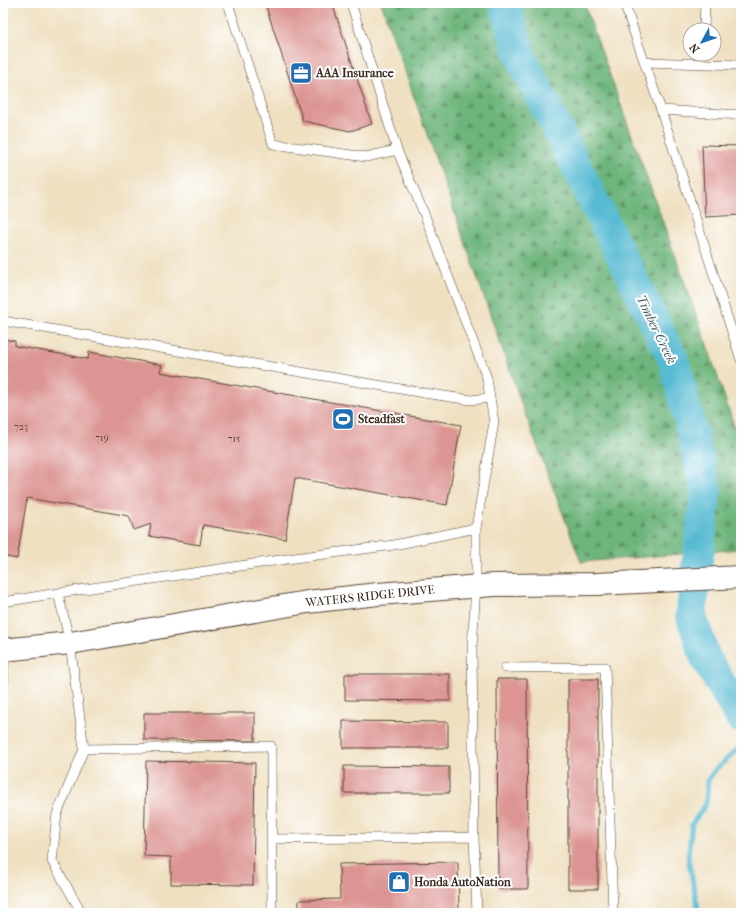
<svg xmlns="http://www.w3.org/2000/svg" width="744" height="916" font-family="'IM FELL French Canon',serif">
<defs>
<pattern id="forest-firs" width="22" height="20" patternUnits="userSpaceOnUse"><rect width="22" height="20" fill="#6db57b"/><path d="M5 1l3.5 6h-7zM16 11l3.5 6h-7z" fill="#5b9364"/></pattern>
</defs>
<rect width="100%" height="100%" fill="#fff"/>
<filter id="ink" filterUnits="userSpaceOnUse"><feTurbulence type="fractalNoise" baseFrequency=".025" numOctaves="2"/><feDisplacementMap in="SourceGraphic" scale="8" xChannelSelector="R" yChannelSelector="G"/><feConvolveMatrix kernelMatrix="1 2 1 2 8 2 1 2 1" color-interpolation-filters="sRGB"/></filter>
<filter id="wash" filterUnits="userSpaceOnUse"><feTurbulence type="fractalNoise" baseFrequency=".012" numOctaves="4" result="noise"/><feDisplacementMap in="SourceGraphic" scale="16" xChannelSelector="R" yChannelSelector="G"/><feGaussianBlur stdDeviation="0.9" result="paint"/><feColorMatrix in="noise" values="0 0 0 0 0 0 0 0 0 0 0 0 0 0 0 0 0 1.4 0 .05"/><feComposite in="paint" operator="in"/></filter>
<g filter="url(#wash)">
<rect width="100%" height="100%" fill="#efe0c1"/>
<!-- forest -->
<path fill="url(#forest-firs)" stroke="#54704c" d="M381,3H584L704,336L741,446V549L581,562L524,411Z"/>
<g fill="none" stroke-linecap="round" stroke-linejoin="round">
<!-- stream -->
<path stroke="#54bad2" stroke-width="5" d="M699,913L688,858L692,824L706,804L708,780L715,770L741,746"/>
<!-- river -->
<path stroke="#54bad2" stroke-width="31" d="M504,3L520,55L674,361L706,489L691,615L705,657L741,718"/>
</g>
<g id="blocks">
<!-- building -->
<path fill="#dc9593" d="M265,3H332L372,124L350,131L303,121Z
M702,145L741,146V215L705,217Z
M3,339L15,341V346L88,359L89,352L162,365L160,372L461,425L447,505L295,478L285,539L203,525L200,545L149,536L151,524L134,530L129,516L27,498L17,559L3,556Z
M345,674H450V701L345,700Z
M497,679H527L528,889H498Z
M568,679H598V889H568Z
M144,713H255V741L144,740Z
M343,721L448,722V748H343Z
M146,761L255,763L253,885L171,884V857L144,856Z
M344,766L449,767V793H344Z
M458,862L459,913H299V900L340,899L339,864Z"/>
</g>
</g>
<g filter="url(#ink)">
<use href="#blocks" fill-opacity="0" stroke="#564536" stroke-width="1"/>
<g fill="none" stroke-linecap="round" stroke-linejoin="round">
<!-- service casing -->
<g stroke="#564536" stroke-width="10">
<path id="service" d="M228,3L273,144L366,157L397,150
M624,3L661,110L741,360
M704,30L705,3
M645,62L741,65
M661,110L741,115
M3,321L424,393L471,400L490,398L487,378L425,216L397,150L351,3
M58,593L287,559L394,545L476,528
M3,602L58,593L70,643L84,749
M505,668L605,667L613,913
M3,687L5,650
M272,839L474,837
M82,913L52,861L57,814L84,749L271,746L272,913
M477,913L474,837L472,648L476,586V528L494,422L490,398"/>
</g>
<!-- tertiary casing -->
<g stroke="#564536" stroke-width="24">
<path id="tertiary" d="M3,650L70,643L307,602L378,594L494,585L597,584L741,577"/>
</g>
<!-- service -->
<use href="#service" stroke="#fff" stroke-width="9"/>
<!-- tertiary -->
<use href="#tertiary" stroke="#fff" stroke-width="22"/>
</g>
</g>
<!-- icons -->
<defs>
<g id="office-square" transform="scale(1.15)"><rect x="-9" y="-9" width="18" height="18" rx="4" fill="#1f6fb2" stroke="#fff"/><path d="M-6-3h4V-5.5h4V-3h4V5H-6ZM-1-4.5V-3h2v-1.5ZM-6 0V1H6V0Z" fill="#fff"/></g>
<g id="stadium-square" transform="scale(1.15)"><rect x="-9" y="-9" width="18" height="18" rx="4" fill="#1f6fb2" stroke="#fff"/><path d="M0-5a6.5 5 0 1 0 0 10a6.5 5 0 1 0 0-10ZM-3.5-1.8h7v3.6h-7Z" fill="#fff"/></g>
<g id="shop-square" transform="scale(1.15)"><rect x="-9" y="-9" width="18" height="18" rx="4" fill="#1f6fb2" stroke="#fff"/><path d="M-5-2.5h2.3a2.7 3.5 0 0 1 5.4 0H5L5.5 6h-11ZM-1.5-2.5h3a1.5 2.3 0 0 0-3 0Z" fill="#fff"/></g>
</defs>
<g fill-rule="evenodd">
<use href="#office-square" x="301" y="73"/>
<use href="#stadium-square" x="343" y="419"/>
<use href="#shop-square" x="399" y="882"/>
</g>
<g text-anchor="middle" stroke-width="4" stroke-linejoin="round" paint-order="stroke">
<!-- number labels -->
<g font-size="10" fill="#63453b">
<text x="21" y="430">723</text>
<text x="102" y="441">719</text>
<text x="234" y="442">715</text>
</g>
<!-- poi labels -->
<g font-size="12" font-weight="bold" fill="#3b2a1e" stroke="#fff" text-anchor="start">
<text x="316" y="77">AAA Insurance</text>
<text x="358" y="423">Steadfast</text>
<text x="414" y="886">Honda AutoNation</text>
</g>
<!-- street labels -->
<g font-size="12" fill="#3b2a1e" stroke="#fff">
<text transform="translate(370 596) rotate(-6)" y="4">WATERS RIDGE DRIVE</text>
</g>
<!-- water labels -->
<g font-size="13" font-style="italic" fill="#445c5d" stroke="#fff">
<text transform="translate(657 329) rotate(64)" y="5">Timber Creek</text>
</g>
</g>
<!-- margin -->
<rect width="744" height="916" fill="none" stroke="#fff" stroke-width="16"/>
<!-- north arrow -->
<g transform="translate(702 42) rotate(230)"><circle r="19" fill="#ffffff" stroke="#b1aaa5"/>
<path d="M0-3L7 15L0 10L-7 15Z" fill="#1f6fb2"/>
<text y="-6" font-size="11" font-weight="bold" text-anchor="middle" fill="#3b2a1e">N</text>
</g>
</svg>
